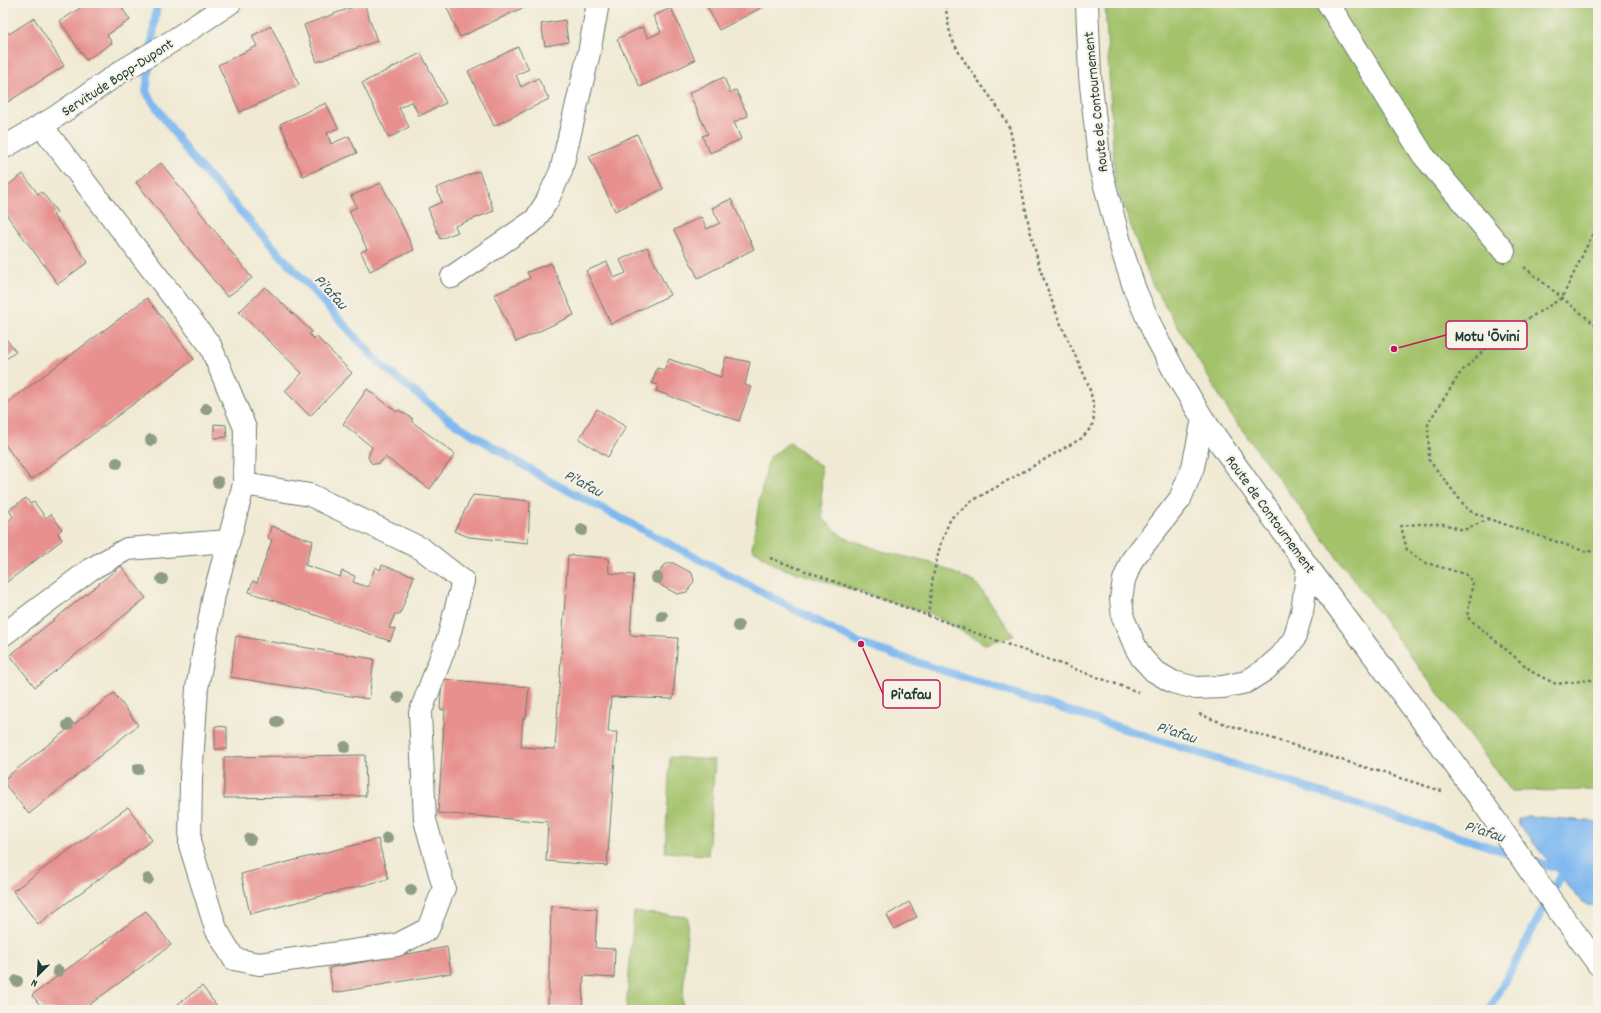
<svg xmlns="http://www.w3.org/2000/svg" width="1601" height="1013" font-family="Dekko,sans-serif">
<rect width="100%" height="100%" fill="#f7f3e8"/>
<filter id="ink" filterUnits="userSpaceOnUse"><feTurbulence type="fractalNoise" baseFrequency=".025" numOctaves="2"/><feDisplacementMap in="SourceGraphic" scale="8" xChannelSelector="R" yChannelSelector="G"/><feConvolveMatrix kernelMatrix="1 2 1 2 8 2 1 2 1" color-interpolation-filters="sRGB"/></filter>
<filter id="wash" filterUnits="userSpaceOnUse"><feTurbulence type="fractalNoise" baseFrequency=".012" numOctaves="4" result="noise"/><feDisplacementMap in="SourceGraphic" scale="16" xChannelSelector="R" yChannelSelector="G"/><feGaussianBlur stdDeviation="0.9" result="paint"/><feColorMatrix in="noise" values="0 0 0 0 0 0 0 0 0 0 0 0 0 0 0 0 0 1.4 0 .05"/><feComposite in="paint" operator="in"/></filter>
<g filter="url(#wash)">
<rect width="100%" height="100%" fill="#f0ead4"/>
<!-- green -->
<path fill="#a3c26a" stroke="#61804f" d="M1105,3H1598V790L1511,791L1231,415L1151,282L1115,182Z
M790,442L821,467L822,518L843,537L882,551L935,564L976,583L1014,636L985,644L929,613L778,567L752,549L759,502L769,458Z
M670,757L715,760L708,855L665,852Z
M634,912L688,917L682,1010H626Z"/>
<!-- water -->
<path fill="#7fb9f0" stroke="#4f7b92" d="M1527,816L1598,822V906L1587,905L1580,900L1519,825L1518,819Z"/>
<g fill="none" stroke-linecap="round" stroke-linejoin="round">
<!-- stream -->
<path stroke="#7fb9f0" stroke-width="8" d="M157,3L146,92L191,157L381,365L451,421L546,479L861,644L1512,854
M1527,858L1552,867
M1489,1010L1520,954L1560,876"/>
</g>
<g id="blocks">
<!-- building -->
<path fill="#e7908e" d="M88,3H112L113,4L119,3L130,20L107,35L112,43L86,60L60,21Z
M364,3L377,41L317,62L304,25Z
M445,3H533L460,37Z
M707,3H770L719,30L706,4Z
M671,8L695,60L640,87L617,39L642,27L648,38L661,32L653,16Z
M34,18L64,66L3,105V24L9,34Z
M565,20L568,42L545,46L541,24Z
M271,26L299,85L240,112L218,65L257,46L252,36Z
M518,47L529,69L516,75L521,87L538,78L549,99L494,126L468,71Z
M421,53L446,103L419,116L412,101L399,108L409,127L389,138L362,83Z
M724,77L730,93L736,90L748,116L734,122L741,139L710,153L702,136L708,134L689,93Z
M326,103L338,128L327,133L331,144L349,136L357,153L303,176L280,124Z
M637,134L663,189L615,211L589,156Z
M161,163L252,278L227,297L136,182Z
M479,171L494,211L455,226L458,232L440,239L428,208L442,202L436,188Z
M23,174L38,194L42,192L57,212L53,215L88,262L58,284L3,210V189Z
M381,183L414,250L370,271L361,252L367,249L349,211L357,207L351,196Z
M731,199L754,249L698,278L674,230L701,217L707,229L720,223L712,208Z
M647,247L670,295L611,324L586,271L607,262L614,278L626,273L620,260Z
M551,263L574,315L516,342L494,295L530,278L527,272Z
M265,287L312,332L309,334L314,339L317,337L352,373L310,416L285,391L302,373L239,312Z
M147,298L194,359L31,480L3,442V406Z
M3,335L16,352L3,361Z
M726,357L750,362L745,385L751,387L739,421L656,391L658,385L652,383L657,368L664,370L669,359L721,377Z
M367,389L397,412L399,410L413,419L411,421L455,454L430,489L385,457L381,462L376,464L371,463L368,457L372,447L343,424Z
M597,409L626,427L608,457L579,439Z
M214,424L226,425L227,437L214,438Z
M473,495L530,501L528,543L469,537L454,531Z
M26,498L30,504L34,502L46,518L51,514L62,529L58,533L62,540L3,585V521L5,523L13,517L9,510Z
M271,526L313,541L305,565L340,577L342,571L355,576L353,582L368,587L375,567L380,570L382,565L414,576L400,614H395L389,628L395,629L390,641L249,592L253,581L257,583L272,540L268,538Z
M568,555L608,558L609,573L634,575L630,635L678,638L673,699L611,697L608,732H617L607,866L546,861L548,822L438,813L445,710L440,709L442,679L529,687L526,718H523L521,747L555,749Z
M669,563H673L692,573L694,581L687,592L677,594L662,586L658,582L659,574L663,566Z
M121,566L146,598L35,687L10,655Z
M236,636L374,659L369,699L230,677Z
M114,693L138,725L29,814L3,782V780Z
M215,726L227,727V749H215Z
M365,755L366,796L224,798V757Z
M128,807L152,840L38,924L13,891Z
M378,839L388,879L250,914L241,874Z
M909,902L917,917L894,929L887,915Z
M551,906L597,909L595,948L615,949L614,978L584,976L582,1009L548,1007Z
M146,911L171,945L82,1010H42L43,1009L32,995Z
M447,947L451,973L333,993L329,968Z
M202,986L220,1010H170Z"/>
</g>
</g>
<g filter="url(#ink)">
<use href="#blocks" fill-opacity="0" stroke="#687a6c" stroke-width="1"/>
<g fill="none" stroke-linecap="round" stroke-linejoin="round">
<!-- minor casing -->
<g stroke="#687a6c" stroke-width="24">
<path id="minor" d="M1087,3L1090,76L1100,167L1122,250L1135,290L1154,333L1178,378L1203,419L1308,567L1484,804L1542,888L1598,964
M1328,3L1423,155L1504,251
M41,125L210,345L245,428L244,484L214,595L197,688L191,778L190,845L216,929L234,959L259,964L397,945L428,929L444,888L425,820L420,713L448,639L463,581L422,549L310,495L244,484
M3,148L54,118L122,71L174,40L230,3
M452,277L535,220L547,201L561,171L589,53L598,3
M1203,419L1193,467L1180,499L1132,560L1124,580L1121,599L1123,618L1136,648L1142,658L1154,671L1173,682L1196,688L1223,687L1246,682L1265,670L1281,656L1294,639L1302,612L1308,567
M3,635L91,569L127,549L228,541"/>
</g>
<!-- path -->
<path stroke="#687a6c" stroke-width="2.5" stroke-dasharray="3 3" stroke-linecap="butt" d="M1524,267L1598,327
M1489,519L1468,510L1429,460L1428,423L1461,372L1498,337L1562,298L1598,223
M1598,550L1587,552L1489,519L1464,530L1443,524H1418L1401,526L1407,550L1423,562L1465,574L1473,582L1467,617L1534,673L1556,684L1598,679
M770,558L1138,692
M928,616L933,576L941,542L951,518L972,501L1082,438C1086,433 1092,428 1093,422C1096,410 1091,393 1087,381L1059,320L1040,269L1029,226L1010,129C995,97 967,72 952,39C948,28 947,14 945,3
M1199,714L1225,724L1442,791"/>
<!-- minor -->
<use href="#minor" stroke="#fff" stroke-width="22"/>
</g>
<!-- trees -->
<g fill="#8f9d84">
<circle cx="206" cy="409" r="6"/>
<circle cx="151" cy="440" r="6"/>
<circle cx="117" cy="463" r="6"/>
<circle cx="218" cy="482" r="6"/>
<circle cx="582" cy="530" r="6"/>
<circle cx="657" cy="578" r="6"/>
<circle cx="162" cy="579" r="6"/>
<circle cx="662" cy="616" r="6"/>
<circle cx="738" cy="626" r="6"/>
<circle cx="398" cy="697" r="6"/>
<circle cx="277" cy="722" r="6"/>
<circle cx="68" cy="725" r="6"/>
<circle cx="345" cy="747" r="6"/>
<circle cx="138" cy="769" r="6"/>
<circle cx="387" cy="838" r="6"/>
<circle cx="250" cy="839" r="6"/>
<circle cx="148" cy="879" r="6"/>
<circle cx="411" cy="890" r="6"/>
<circle cx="58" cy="971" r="6"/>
<circle cx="17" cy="981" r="6"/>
</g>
</g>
<g text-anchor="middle" stroke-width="4" stroke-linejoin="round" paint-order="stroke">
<!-- street labels -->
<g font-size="15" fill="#1f3d34" stroke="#f7f3e8">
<text transform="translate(117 77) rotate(-33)" y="5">Servitude Bopp-Dupont</text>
<text transform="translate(1095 102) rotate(-96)" y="5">Route de Contournement</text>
<text transform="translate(1271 514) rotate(54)" y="5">Route de Contournement</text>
</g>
<!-- water labels -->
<g font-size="16" font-style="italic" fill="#375c63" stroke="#f7f3e8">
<text transform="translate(332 291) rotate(48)" y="6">Pi'afau</text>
<text transform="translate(584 482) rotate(28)" y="6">Pi'afau</text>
<text transform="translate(1177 731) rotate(18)" y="6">Pi'afau</text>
<text transform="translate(1485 830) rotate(18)" y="6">Pi'afau</text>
</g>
</g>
<!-- callouts -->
<path fill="none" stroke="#c2185b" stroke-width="1.5" d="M1394 349L1446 335M861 644L883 694"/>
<g fill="#c2185b" stroke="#f7f3e8" stroke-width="1.5">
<circle cx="1394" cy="349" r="4"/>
<circle cx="861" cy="644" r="4"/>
</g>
<g fill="#f7f3e8" stroke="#c2185b" stroke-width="1.5">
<rect x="1446" y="321" width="81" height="28" rx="4"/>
<rect x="883" y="680" width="57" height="28" rx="4"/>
</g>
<g font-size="16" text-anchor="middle" font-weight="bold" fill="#1f3d34">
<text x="1487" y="341">Motu 'Ōvini</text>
<text x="911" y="699">Pi'afau</text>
</g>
<!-- margin -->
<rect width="1601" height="1013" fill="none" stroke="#f7f3e8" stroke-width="16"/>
<!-- north arrow -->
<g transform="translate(38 975) rotate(204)" stroke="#f7f3e8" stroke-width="3" paint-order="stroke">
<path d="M0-3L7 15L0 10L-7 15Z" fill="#1f3d34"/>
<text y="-6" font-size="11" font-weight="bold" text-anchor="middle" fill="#1f3d34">N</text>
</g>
</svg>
